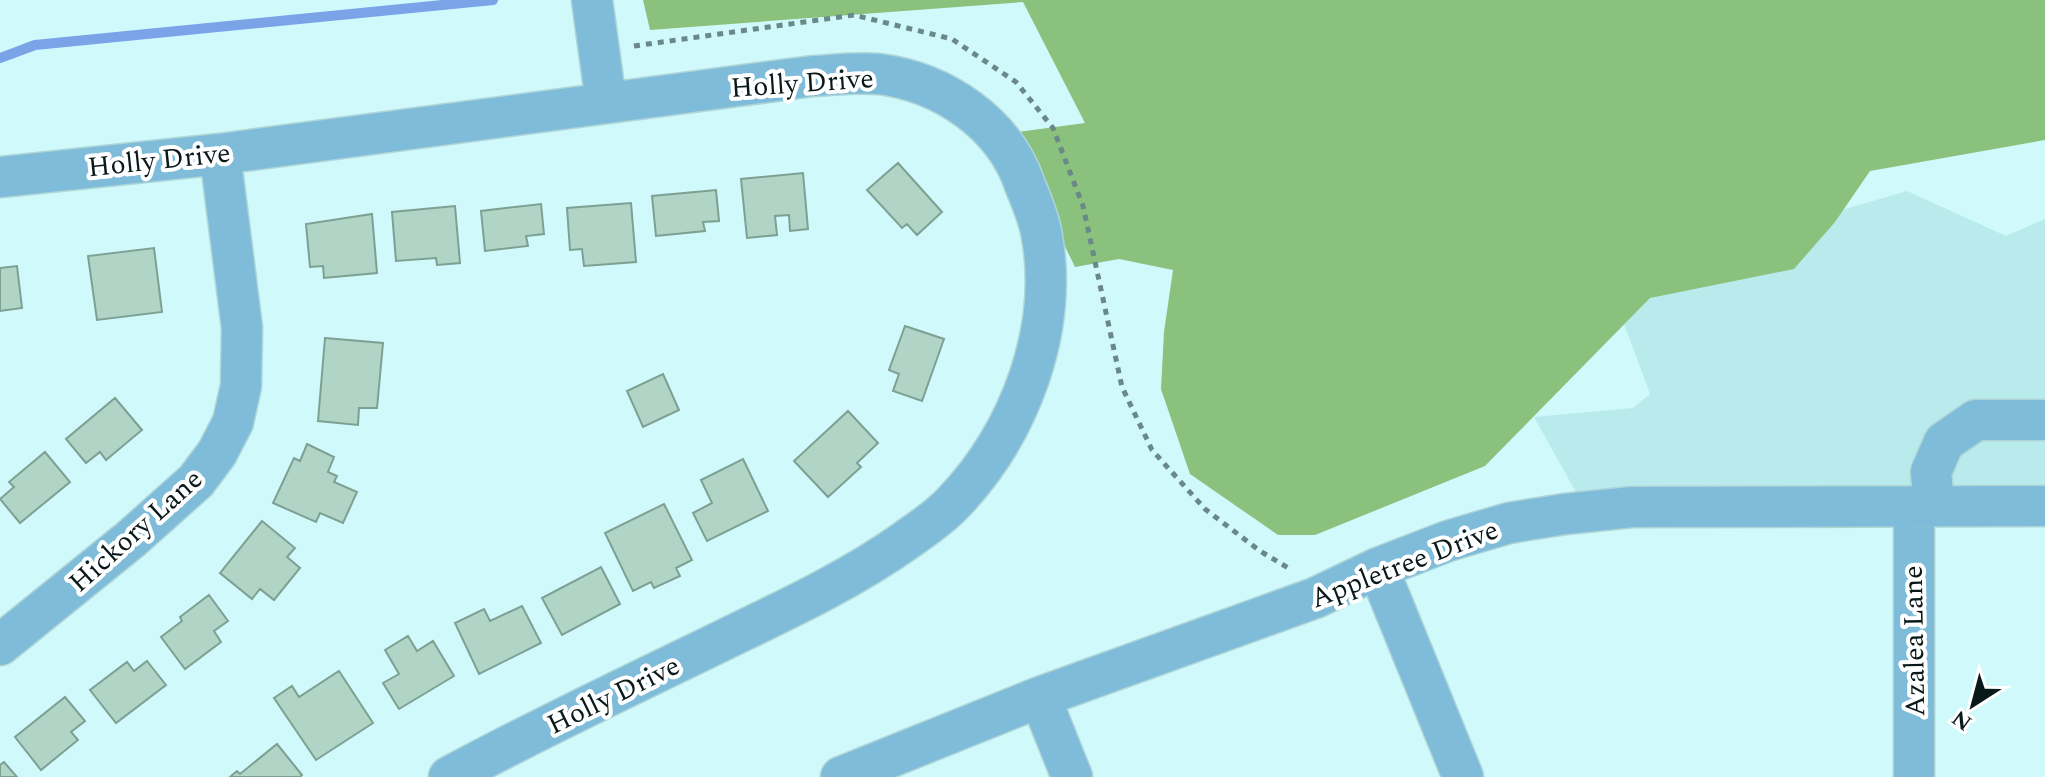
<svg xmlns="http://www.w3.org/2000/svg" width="2045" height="777" font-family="Spectral,serif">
<rect width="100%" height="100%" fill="#cff9fb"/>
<!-- built -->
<path fill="#b9ebed" d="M1907,191L2006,236L2045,219V491L1577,494L1534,417L1633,408L1650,394L1624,324L1650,298L1811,219Z"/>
<!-- forest -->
<path fill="#8ac17c" d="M643,0H2045V140L1870,171L1835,222L1794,269L1650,298L1485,466L1315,535H1278L1190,474L1161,389L1164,332L1173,270L1119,259L1075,267L1010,133L1085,123L1023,2L650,30Z"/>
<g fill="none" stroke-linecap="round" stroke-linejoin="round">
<!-- stream -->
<path stroke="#7aa3e8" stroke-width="10" d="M0,58L35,45L493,0"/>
</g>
<!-- building -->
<path fill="#b0d4c6" stroke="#7ea093" stroke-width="2" d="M898,163L942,212L917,235L907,224L902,228L867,190Z
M803,173L808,229L790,231L789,215L775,216L777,235L747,238L741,179Z
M716,190L719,221L703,222L705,231L656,236L652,196Z
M631,203L636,262L584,266L582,249L570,250L567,208Z
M541,204L544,234L526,236L528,246L485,251L481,211Z
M455,206L460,263L437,265L436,258L396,261L392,212Z
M372,214L377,273L324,278L323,266L310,267L306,224Z
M154,248L162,312L97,320L88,256Z
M17,266L22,308L0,311V268Z
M905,326L944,339L922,401L893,391L899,374L889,370Z
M325,338L383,343L377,408H359L358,425L318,421Z
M663,374L679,410L643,427L627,391Z
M115,398L142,430L106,460L100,452L86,463L66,439Z
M848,411L878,443L857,463L861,467L828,497L794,461Z
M307,444L334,457L328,472L337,476L334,482L357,492L343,523L320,513L316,522L273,503L294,458L300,461Z
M45,452L70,482L20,523L0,499L14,487L9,482Z
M743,459L768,511L707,541L693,513L712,503L701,480Z
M664,504L692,560L676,568L680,576L654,588L651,582L633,591L605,533Z
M262,521L295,548L287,557L300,568L274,600L260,589L252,599L220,573Z
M601,567L620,604L562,635L542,598Z
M209,595L228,621L214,631L221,642L185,669L161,637L182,621L180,617Z
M522,606L541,643L479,674L455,623L484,609L490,621Z
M408,636L417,651L433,641L454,676L399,709L383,683L399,674L385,650Z
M147,661L166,685L116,723L90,690L127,662L134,671Z
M339,671L373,723L316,760L274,698L292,686L299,697Z
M65,697L85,721L71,732L78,740L41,770L15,737Z
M277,744L302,775L300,777H230L237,771L240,774Z
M4,762L17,777H0V765Z"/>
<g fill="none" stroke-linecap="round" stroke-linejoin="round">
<!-- minor casing -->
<g stroke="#afd5d7" stroke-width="43">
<path id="minor" d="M592,0L606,102
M0,177L220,154L813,76C834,75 858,72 879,74C943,82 1004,123 1025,185C1031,200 1038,216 1041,231C1060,328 1020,433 953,503C939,518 922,529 905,541C854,577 798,604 742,631C644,679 545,725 449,777
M1914,506V777
M1934,506L1931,472L1944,442L1976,420H2045
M1378,568L1463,777
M0,645L131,539L196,481L217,453L233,422L241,386L242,328L220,154
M1040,697L1072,777
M841,777L1040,697L1315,598L1378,568L1448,541L1509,523L1565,514L1632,507L2045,506"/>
</g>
<!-- path -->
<path stroke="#6b8889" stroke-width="5" stroke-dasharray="6 6" stroke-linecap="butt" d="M634,46L854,15L952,39L1016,82L1053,128L1083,206L1122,387L1152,450L1205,509L1260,551L1290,569"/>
<!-- minor -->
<use href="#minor" stroke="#7ebcda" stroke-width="40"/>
</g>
<g text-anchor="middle" stroke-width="8" stroke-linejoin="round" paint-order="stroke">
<!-- street labels -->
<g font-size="28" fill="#09191a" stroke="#fff">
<text transform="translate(802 82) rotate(-4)" y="10">Holly Drive</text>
<text transform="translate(159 159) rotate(-6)" y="10">Holly Drive</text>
<text transform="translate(135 530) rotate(-42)" y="10">Hickory Lane</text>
<text transform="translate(1404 563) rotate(-21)" y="10">Appletree Drive</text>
<text transform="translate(1913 641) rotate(-91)" y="10">Azalea Lane</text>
<text transform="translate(613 694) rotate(-26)" y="10">Holly Drive</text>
</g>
</g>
<!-- north arrow -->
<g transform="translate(1973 705) rotate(216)" stroke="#ffffff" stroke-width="6" paint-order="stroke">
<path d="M0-6L14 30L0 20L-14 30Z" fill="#09191a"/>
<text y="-12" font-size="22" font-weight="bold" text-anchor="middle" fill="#09191a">N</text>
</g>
</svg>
